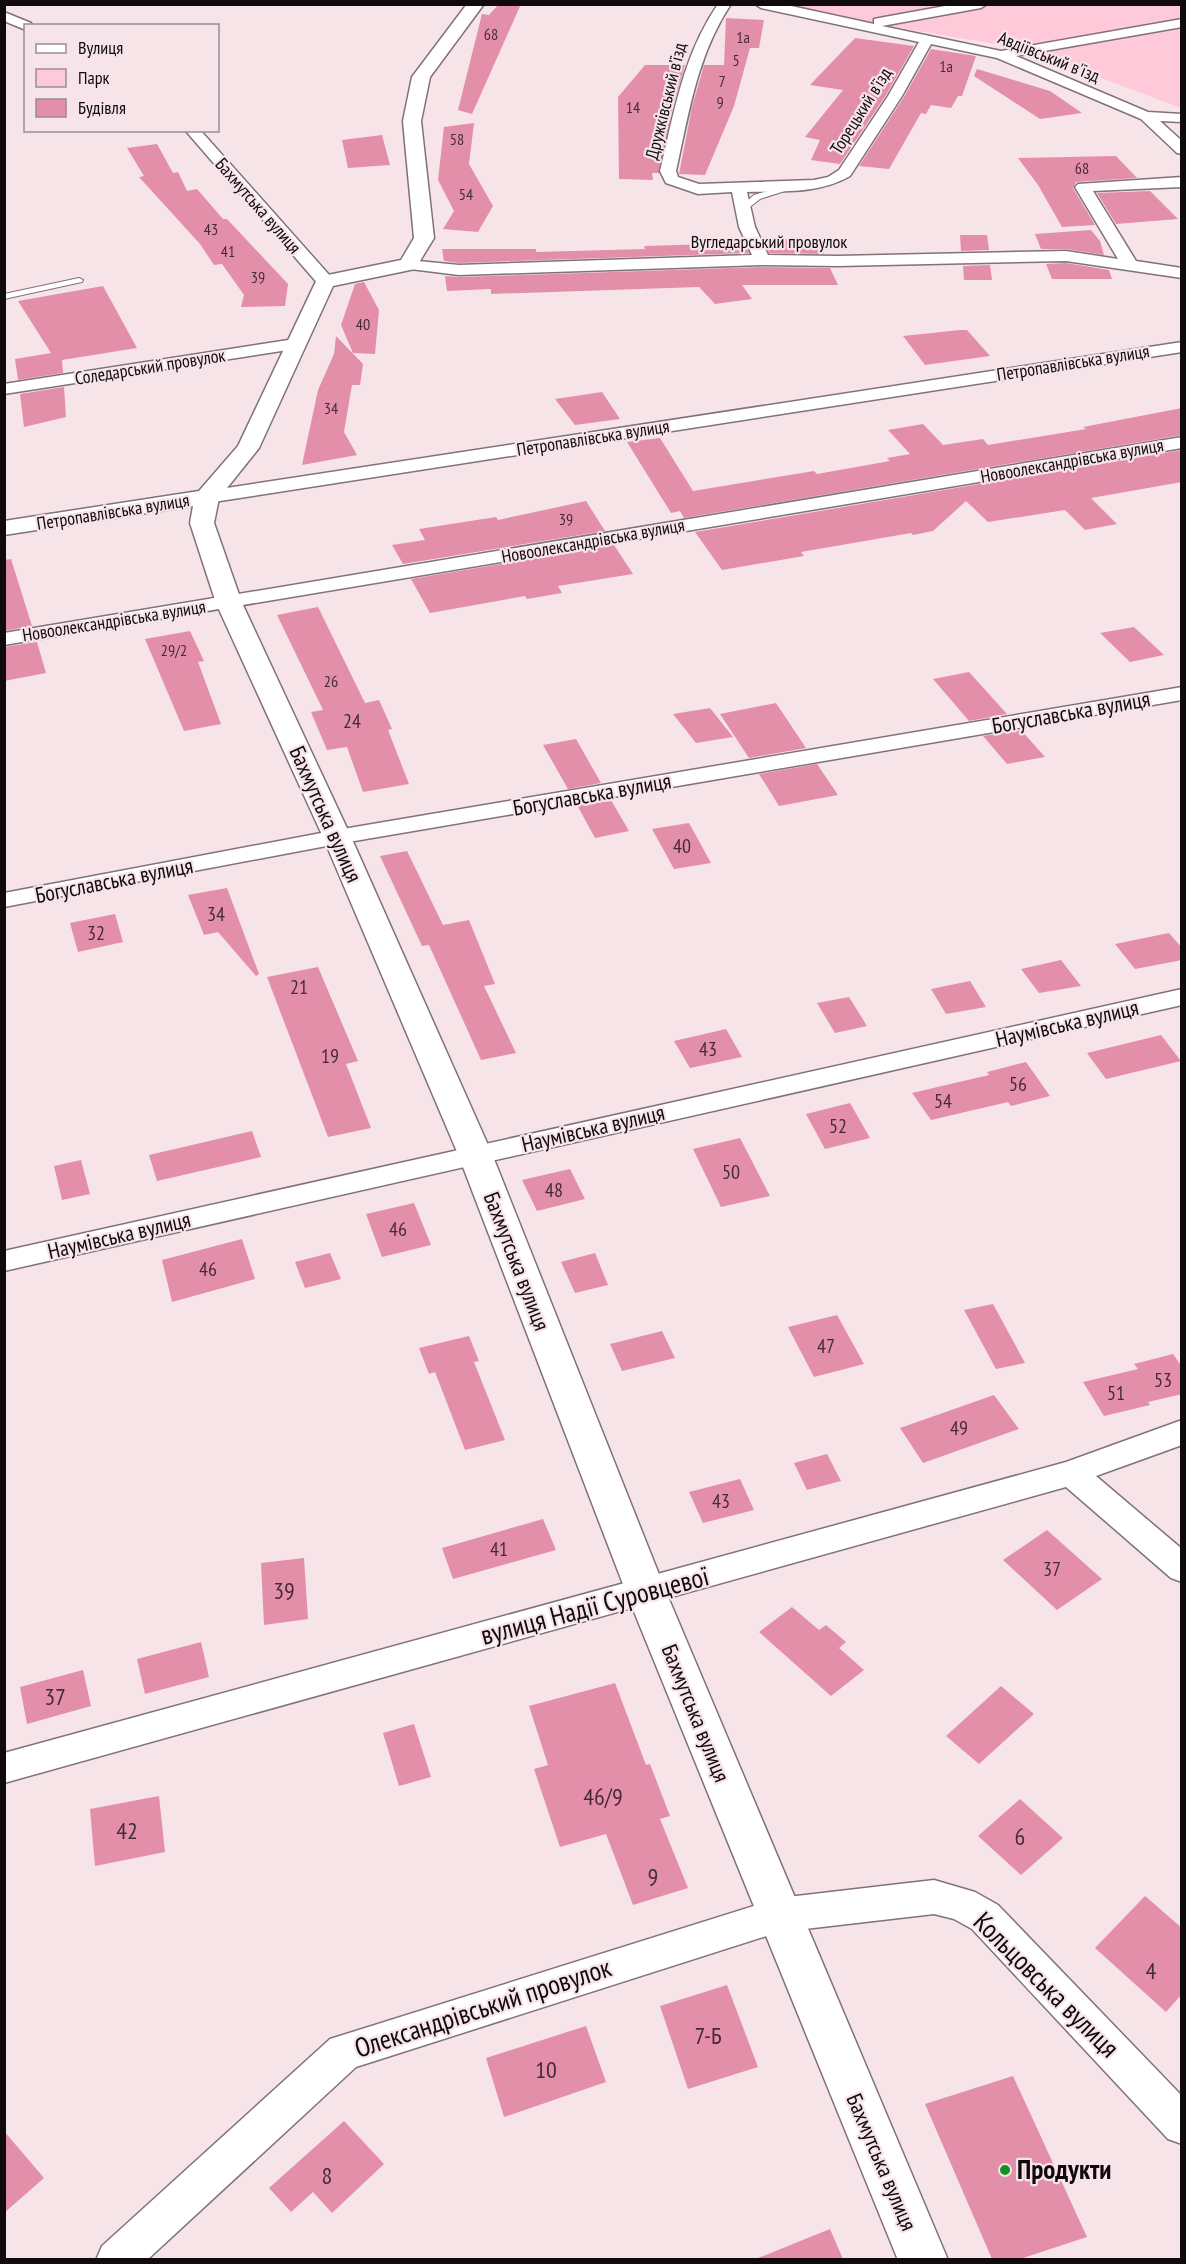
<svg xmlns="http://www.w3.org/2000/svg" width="1186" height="2264" font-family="'PT Sans Narrow',sans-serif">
<rect width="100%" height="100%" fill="#f6e4e9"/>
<!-- green -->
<path fill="#fecad9" d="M767,5H1181V108L1024,49Z"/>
<!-- building -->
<path fill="#e38faa" d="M499,4H521L472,114L458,110L482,14L489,15Z
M726,18L764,20L759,48H750L734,106L705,175L679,174L692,107L704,65H724Z
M855,38L914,46L886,95L840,164L811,160L820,140L805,137L843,90L810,85Z
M931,49L976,56L962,96H958L951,108L931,105L926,114L921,113L889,169L859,166L904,97Z
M645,65H685L673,106L659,173H652L653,180L619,179L618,97Z
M977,69L1050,91L1082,113L1040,119L974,76Z
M474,123L469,164L493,206L478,232L443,229L454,211L438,180L444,127Z
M382,135L390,165L348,168L342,140Z
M157,144L173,173L178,172L187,191L197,189L223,219H227L288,284L285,306L241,307L244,295L222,264L214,265L200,244L139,177L144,176L127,148Z
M1116,156L1137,178L1076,182L1073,188L1095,225L1062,227L1038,185L1018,158Z
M1150,191L1178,219L1116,224L1097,193Z
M1091,230L1100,241L1104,255L1066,249H1041L1035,234Z
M960,235H987L989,250L961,251Z
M781,239H817L824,254L769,253L764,241Z
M744,243L749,253L459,263L444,261L442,249H536V252L645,249L644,246Z
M1066,263L1109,270L1112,279H1052L1046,264Z
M990,265L992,280H964L963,266Z
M762,267L830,268L838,285H742L752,299L715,304L699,287L491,294V289L447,291L445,276L459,277Z
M364,282L379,310L375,354L353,353L341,325L355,284Z
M103,286L137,348L62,360L63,373L18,380L15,359L51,353L18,301Z
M960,330H967L990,356L925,365L903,336Z
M336,336L363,364L360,385H352L344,432L357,455L302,465L318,390L334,354Z
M64,387L66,417L24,427L20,394Z
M602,392L620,419L575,425L555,399Z
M1182,408V435L684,518L680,511L671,513L627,442L660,438L693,491L814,471L817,474L890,461L887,458L910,454L888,430L923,424L943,445L983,439L988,445L1086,429L1083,427Z
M1182,450V482L1091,498L1117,524L1085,530L1065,510L988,522L966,501L933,531L913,535L911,533L801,552L804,556L722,570L695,532Z
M586,501L605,531L403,564L392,545L425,540L419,529L496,517L498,520Z
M614,545L633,574L558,586L562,593L527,599L525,596L430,613L411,579Z
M11,559L32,626L4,631V560Z
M318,607L365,703L379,700L392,729L388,730L409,784L363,792L347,747L327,750L311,712L323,710L277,615Z
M1134,627L1164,655L1130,662L1100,633Z
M190,631L204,661L198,662L221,724L184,731L145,639Z
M37,642L46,673L4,681V647Z
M969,672L1007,714L969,721L933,679Z
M776,703L806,748L749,758L720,714Z
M710,708L733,737L696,743L673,714Z
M1021,730L1045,757L1007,764L983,736Z
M576,739L601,783L568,789L543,745Z
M817,764L838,795L779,806L759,774Z
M611,800L629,831L595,838L577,805Z
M689,823L711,863L674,869L652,829Z
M407,851L443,925L469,920L495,984L484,986L516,1053L481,1060L429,945L422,946L380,856Z
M227,888L259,974L256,976L218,932L204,935L188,895Z
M115,914L123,942L78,952L70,923Z
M1169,933L1182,948V960L1135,969L1115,944Z
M1061,960L1081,986L1039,993L1021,969Z
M318,967L358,1061L346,1064L371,1128L328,1137L267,977Z
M970,981L986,1007L946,1014L931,989Z
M849,997L867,1026L835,1033L817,1003Z
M726,1029L742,1057L690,1068L674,1041Z
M1161,1035L1181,1061L1106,1079L1087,1053Z
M1026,1062L1050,1096L1011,1106L1008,1102L931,1120L912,1093L989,1075L987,1072Z
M850,1103L870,1138L825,1149L806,1114Z
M252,1131L261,1157L157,1181L149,1155Z
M740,1138L770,1196L721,1207L693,1149Z
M81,1160L90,1194L62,1200L54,1166Z
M570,1169L585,1199L537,1211L522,1180Z
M414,1203L431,1245L382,1257L366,1214Z
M242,1239L255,1279L172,1302L162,1260Z
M330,1253L341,1279L305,1288L295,1262Z
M595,1253L608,1285L575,1293L561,1262Z
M993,1304L1025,1363L996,1369L964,1310Z
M837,1315L864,1364L814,1377L788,1327Z
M662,1331L675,1358L622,1371L610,1344Z
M469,1336L479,1361L474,1362L505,1440L465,1450L435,1372L429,1374L419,1348Z
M1173,1354L1182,1367V1394L1148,1402L1150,1405L1104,1416L1083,1382L1138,1369L1134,1364Z
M994,1395L1019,1429L923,1463L900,1428Z
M827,1454L841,1481L807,1490L794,1463Z
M740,1479L754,1510L703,1523L689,1492Z
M543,1519L556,1550L453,1579L442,1548Z
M1047,1530L1102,1579L1057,1610L1003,1560Z
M304,1558L308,1619L264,1625L261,1563Z
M792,1607L819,1630L826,1625L846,1642L839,1648L864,1670L831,1696L759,1632Z
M201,1642L209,1677L145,1694L137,1659Z
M83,1670L91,1706L27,1724L20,1687Z
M615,1683L646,1765L650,1764L670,1816L660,1819L688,1888L633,1905L606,1834L560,1847L534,1769L548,1765L529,1706Z
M1001,1686L1034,1714L979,1764L946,1736Z
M414,1724L431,1777L399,1786L383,1733Z
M159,1796L165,1852L95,1866L90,1809Z
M1020,1799L1063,1838L1021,1875L978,1836Z
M1145,1896L1182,1928V1994L1166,2012L1095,1948Z
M727,1985L758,2067L688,2089L660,2006Z
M586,2026L606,2082L504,2117L486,2058Z
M1013,2076L1087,2237L1020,2259H992L925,2104Z
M344,2121L384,2164L332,2213L313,2192L291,2212L269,2188Z
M4,2131L44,2178L4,2213Z
M830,2229L843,2259H758V2258Z"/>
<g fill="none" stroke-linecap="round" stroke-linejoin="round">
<!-- lane casing -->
<g stroke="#817276" stroke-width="2">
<path id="lane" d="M785,186H788V190L760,199L746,210L739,208L754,195Z
M79,278L83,280L82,282L4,299V294Z"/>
</g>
<!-- street casing -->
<g stroke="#817276" stroke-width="3">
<path id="street" d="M718,4H731C697,55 689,113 676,171L678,177L699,184L814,180L828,177L839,170L888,96L919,42L761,8L755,4H782L874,24V19L879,18L956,4H987L981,8L882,26L1001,51L1182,19V27L1016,56L1148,112L1182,114V122L1160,121L1182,141V154L1177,153L1141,119L997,58L931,44L902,96L850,176C819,194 782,191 747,192L755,227L768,255L838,256L1066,251L1118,259L1075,187L1078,184L1182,177V187L1093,191L1136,261L1182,268V278L1066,261L838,266L762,265L459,275L402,268L400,265L408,260L459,265L752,255L739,227L732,192L698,194L666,183L660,171C674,113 683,55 718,4Z
M4,12L31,23L32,26H26V30L4,21Z
M185,130H200L331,277L333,281L331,285H319Z
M295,339L301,340L304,344L301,348L4,394V384Z
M1182,342V352L207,503L200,501L197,497L200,493L207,491Z
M1182,437V448L4,645V633Z
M1182,687V700L337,844L4,907V893L337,830Z
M1182,989V1005L4,1271V1251Z
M1182,1420V1445L1096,1476L1182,1549V1582L1171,1578L1066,1487L4,1783V1753L1066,1462Z
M934,1880L975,1892L998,1905L1182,2096V2144L1168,2139L972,1929L954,1919L934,1914L779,1932L356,2067L147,2260H96L102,2246L330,2039L779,1898Z"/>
</g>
<!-- secondary casing -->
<g stroke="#817276" stroke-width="3">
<path id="secondary" d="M467,4H484L430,77L421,121L434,238L415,269L333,286L259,448L219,498L214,523L242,603L351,837L492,1154L666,1592L948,2260H898L626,1592L458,1154L323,837L216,603L190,523L193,506L4,535V521L199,491L238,446L318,277L401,260L414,238L403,121L412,77Z"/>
</g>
<!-- lane -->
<use href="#lane" fill="#fff" fill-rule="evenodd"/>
<!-- street -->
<use href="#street" fill="#fff" fill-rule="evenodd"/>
<!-- secondary -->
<use href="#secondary" fill="#fff" fill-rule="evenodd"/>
</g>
<!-- markers -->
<circle fill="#119324" stroke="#f6e4e9" stroke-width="2" cx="1005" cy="2170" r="6"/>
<g text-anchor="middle" stroke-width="4.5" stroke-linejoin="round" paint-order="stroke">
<!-- far-number labels -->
<g font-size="16" fill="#452b34">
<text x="491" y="40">68</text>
<text x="743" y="43">1а</text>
<text x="736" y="66">5</text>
<text x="946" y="72">1а</text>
<text x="722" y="87">7</text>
<text x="720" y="108">9</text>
<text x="633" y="113">14</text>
<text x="457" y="145">58</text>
<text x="1082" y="174">68</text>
<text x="466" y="200">54</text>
<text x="211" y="235">43</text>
<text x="228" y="257">41</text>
<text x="258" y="283">39</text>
<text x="363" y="330">40</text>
<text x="331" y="414">34</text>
<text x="566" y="525">39</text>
<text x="174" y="656">29/2</text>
<text x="331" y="687">26</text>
</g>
<!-- far-street labels -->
<g font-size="18" fill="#100a0c" stroke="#f6e4e9">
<text transform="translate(1049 57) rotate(22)" y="6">Авдіївський в'їзд</text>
<text transform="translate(666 101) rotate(-76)" y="6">Дружківський в’їзд</text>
<text transform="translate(861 111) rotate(-58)" y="6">Торецький в’їзд</text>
<text transform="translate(258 206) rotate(49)" y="6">Бахмутська вулиця</text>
<text x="769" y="248">Вугледарський провулок</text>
<text transform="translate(1073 363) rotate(-9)" y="6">Петропавлівська вулиця</text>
<text transform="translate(150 367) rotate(-9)" y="6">Соледарський провулок</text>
<text transform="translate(593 438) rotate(-9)" y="6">Петропавлівська вулиця</text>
<text transform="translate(1072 461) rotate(-10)" y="6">Новоолександрівська вулиця</text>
<text transform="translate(113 512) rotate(-9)" y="6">Петропавлівська вулиця</text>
<text transform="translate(593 541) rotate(-10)" y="6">Новоолександрівська вулиця</text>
<text transform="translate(114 621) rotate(-9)" y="6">Новоолександрівська вулиця</text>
</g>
<!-- number labels -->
<g font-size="20" fill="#452b34">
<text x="352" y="728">24</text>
<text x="682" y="853">40</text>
<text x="216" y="921">34</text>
<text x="96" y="940">32</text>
<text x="299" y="994">21</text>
<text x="708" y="1056">43</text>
<text x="330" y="1063">19</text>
<text x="1018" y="1091">56</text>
<text x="943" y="1108">54</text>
<text x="838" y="1133">52</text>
<text x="731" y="1179">50</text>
<text x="554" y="1197">48</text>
<text x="398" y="1236">46</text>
<text x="208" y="1276">46</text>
<text x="826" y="1353">47</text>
<text x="1163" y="1387">53</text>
<text x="1116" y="1400">51</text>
<text x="959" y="1435">49</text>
<text x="721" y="1508">43</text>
<text x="499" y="1556">41</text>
<text x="1052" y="1576">37</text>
</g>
<!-- street labels -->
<g font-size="22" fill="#100a0c" stroke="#f6e4e9">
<text transform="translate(1071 712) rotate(-10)" y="8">Богуславська вулиця</text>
<text transform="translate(592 794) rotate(-10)" y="8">Богуславська вулиця</text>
<text transform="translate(326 814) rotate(66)" y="8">Бахмутська вулиця</text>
<text transform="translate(114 880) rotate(-11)" y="8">Богуславська вулиця</text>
<text transform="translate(1067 1023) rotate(-13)" y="8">Наумівська вулиця</text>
<text transform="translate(593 1128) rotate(-13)" y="8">Наумівська вулиця</text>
<text transform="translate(119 1235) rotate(-13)" y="8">Наумівська вулиця</text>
<text transform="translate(517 1261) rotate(69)" y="8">Бахмутська вулиця</text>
<text transform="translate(696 1713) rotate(68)" y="8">Бахмутська вулиця</text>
<text transform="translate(882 2162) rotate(67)" y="8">Бахмутська вулиця</text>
</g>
<!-- near-number labels -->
<g font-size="24" fill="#452b34">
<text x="284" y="1599">39</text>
<text x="55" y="1705">37</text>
<text x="603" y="1805">46/9</text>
<text x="127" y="1839">42</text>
<text x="1020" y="1845">6</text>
<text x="653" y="1885">9</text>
<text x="1151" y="1979">4</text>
<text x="708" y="2044">7-Б</text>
<text x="546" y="2078">10</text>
<text x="327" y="2184">8</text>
</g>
<!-- near-street labels -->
<g font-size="27" fill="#100a0c" stroke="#f6e4e9">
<text transform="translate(595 1606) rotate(-15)" y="9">вулиця Надії Суровцевої</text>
<text transform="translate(1046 1985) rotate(45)" y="9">Кольцовська вулиця</text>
<text transform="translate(483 2008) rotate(-18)" y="9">Олександрівський провулок</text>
</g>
<!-- near-poi labels -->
<g font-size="27" font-weight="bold" fill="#100a0c" stroke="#f6e4e9" text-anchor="start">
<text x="1017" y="2179">Продукти</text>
</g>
</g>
<!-- border -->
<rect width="1186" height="2264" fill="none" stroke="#100a0c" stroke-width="12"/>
<!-- legend -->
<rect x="24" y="24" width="195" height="108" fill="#f6e4e9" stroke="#9a8d91" stroke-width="1.5"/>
<rect x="36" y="44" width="30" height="9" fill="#ffffff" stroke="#9a8d91" stroke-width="1.5"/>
<text x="78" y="54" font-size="18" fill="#100a0c">Вулиця</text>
<rect x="36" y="69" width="30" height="18" fill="#fecad9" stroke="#9a8d91" stroke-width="1.5"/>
<text x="78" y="84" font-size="18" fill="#100a0c">Парк</text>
<rect x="36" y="99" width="30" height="18" fill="#e38faa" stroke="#9a8d91" stroke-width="1.5"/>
<text x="78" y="114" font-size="18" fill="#100a0c">Будівля</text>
</svg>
